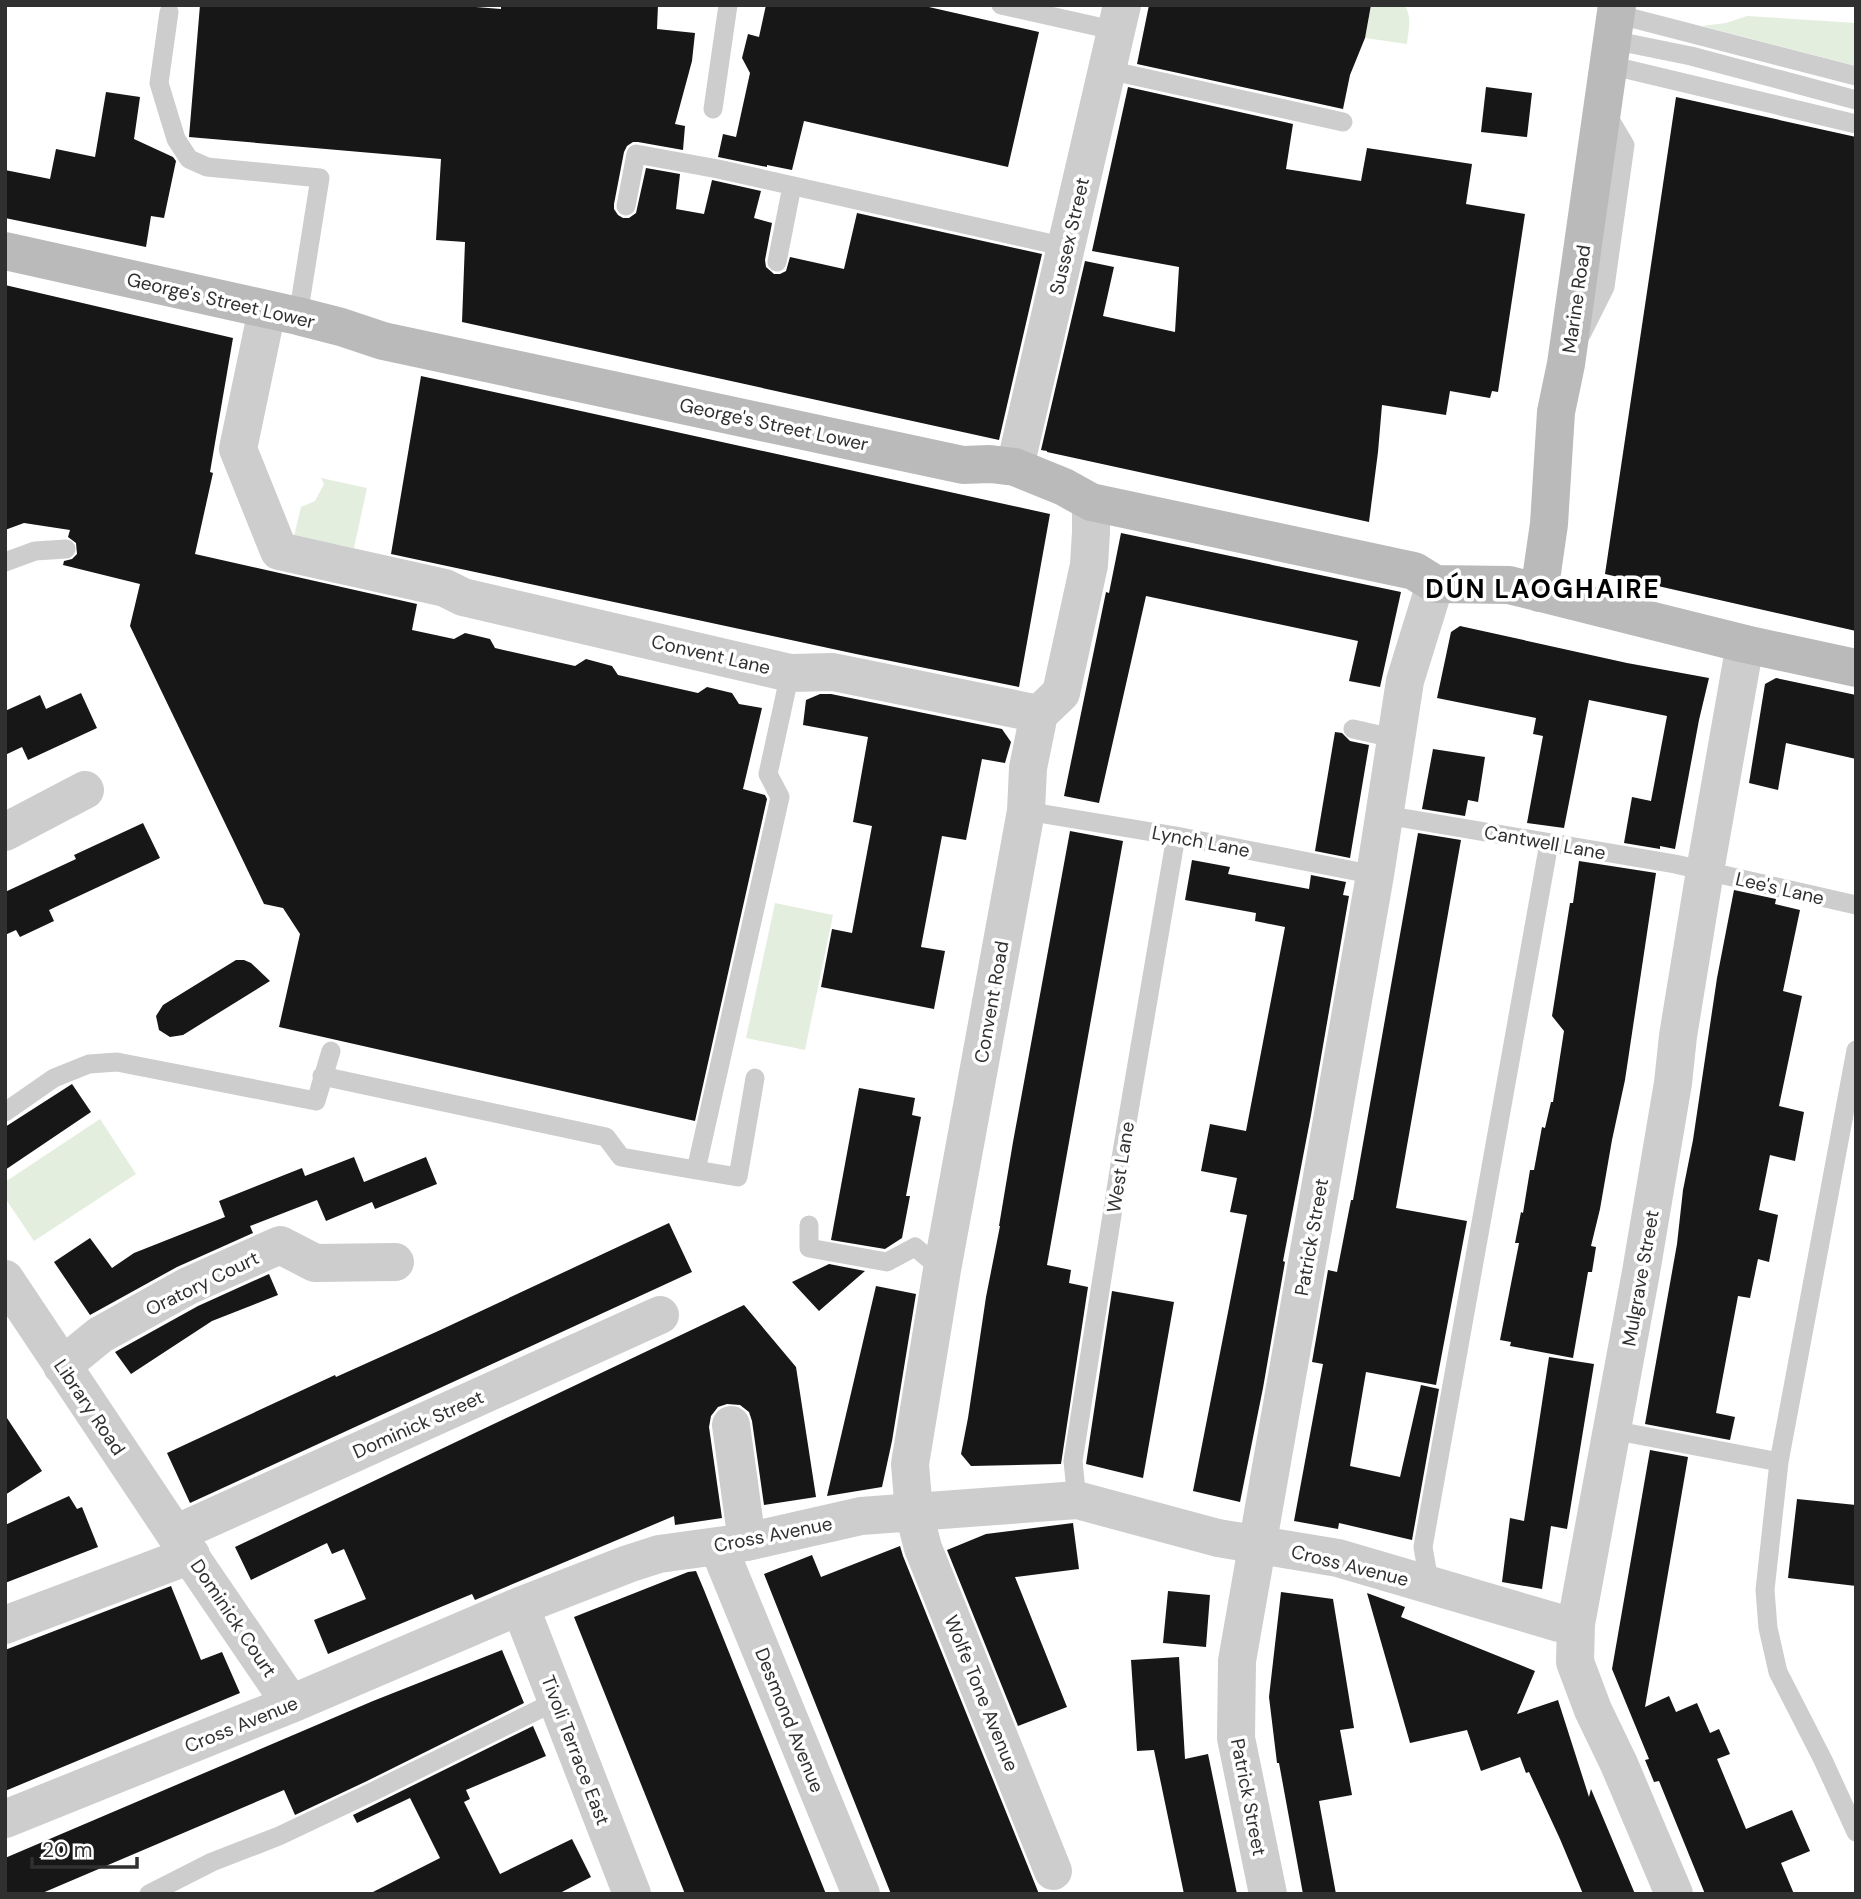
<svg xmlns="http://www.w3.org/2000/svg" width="1861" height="1899" font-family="'DM Sans',sans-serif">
<rect width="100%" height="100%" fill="#fff"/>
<!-- green -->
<path fill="#e4eede" d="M1371,5H1404C1413,16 1408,31 1407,44L1365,38Z
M1747,16L1856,23V66L1702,26L1726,23Z
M321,478L367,488L354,548L294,536L301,507L315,501L324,484Z
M775,903L833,915L805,1050L746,1038Z
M100,1119L136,1174L34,1241L5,1198V1182Z"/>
<!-- building -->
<path fill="#171717" d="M200,5H451L501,9V5H658L657,29L695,33L692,61L675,124L685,126L683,150L638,142H633L627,146L624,152L614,204V209L618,215L623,218H629L636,213L646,168L680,174L676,209L704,214L712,180L761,191L754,218L772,223L765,260L766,267L774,274H780L786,271L790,257L844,269L857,213L1042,254L999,440L462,322L465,242L436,240L441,159L189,137Z
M766,5H920L1039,32L1008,167L804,121L792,170L767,165V167L718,157L723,134L736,137L750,73L742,58L748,34L759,37Z
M1149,5H1371L1365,38L1350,75L1343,109L1137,64Z
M1128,87L1293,124L1286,169L1361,181L1367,148L1472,164L1466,204L1525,214L1498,392L1492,391L1490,398L1450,391L1446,415L1382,405L1378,452L1369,522L1047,452V451L1041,450L1085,261L1114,267L1103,316L1175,332L1179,267L1092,251Z
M1486,87L1532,93L1527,137L1481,132Z
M106,92L140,97L134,139L173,157L176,161L164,218L151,216L146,247L5,218V170L50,179L56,149L95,157Z
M1676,97L1856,137V631L1605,574Z
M5,285L233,338L210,472L213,473L195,554L417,604L412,630L454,639L465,633L490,639L495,648L575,666L586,659L612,666L618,675L698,693L707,687L732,693L739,704L762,708L743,789L765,795L767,799L695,1121L279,1027L300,934L283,908L264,904L130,626L140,584L63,565L64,561L72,559L77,554L76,543L68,537L70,530L24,523L5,530Z
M421,376L1050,514L1019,687L856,654L391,554Z
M1121,533L1401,592L1380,687L1349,681L1358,641L1146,596L1099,803L1064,796L1106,592L1109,593Z
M1460,626L1627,663L1709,678L1699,720L1675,849L1660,846V849L1624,843L1632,797L1651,801L1667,716L1589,700L1564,828L1527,823L1543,736L1533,734L1536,718L1437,698L1451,632Z
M1776,678L1856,695V759L1786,743L1778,790L1749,783L1765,684Z
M81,693L97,728L28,760L22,747L5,755V711L40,695L46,709Z
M820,694H831L1002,729L1011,742L1005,763L982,759L966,840L942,836L921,947L945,951L934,1009L821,987L832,929L852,933L872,826L853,822L868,737L803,725L806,700Z
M1335,732L1342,733L1350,741L1369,745L1350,858L1315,851Z
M1433,749L1485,757L1478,802L1468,800L1465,816L1422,809Z
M143,823L160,858L49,910L54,921L20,937L16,930L5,935V892L76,859L74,855Z
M1070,831L1123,841L1047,1265L1071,1270L1069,1283L1088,1287L1061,1464L971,1466L961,1454L968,1418L986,1297L1000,1226H999L1013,1142Z
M1418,833L1461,840L1396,1208L1467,1221L1436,1385L1366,1372L1350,1466L1400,1477L1421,1385L1439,1389L1412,1540L1339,1523L1338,1529L1294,1521L1323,1364L1312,1362L1328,1270L1337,1272L1351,1200H1353Z
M1192,860L1230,867L1228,874L1309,889L1311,875L1346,882L1343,895L1349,896L1311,1115L1283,1261L1285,1262L1263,1388L1240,1502L1193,1491L1247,1215L1230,1212L1237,1178L1201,1171L1210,1124L1246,1131L1285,927L1255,921L1256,913L1185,900Z
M1579,861L1656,873L1625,1080L1612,1140L1600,1209L1591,1246L1596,1247L1592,1272H1588L1573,1358L1510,1346L1511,1342L1500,1340L1519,1243H1515L1521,1212L1523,1213L1530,1170H1534L1542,1127L1545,1128L1551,1102H1553L1564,1031L1552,1016L1570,903H1573Z
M1734,890L1776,899L1775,904L1800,910L1783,991L1802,996L1779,1106L1804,1112L1795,1161L1770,1155L1759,1210L1778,1215L1769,1262L1758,1259L1750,1298L1738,1296L1716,1413L1735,1417L1730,1440L1645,1424L1677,1244L1683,1190L1693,1140L1717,978Z
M236,960H244L251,963L270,981L183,1035L170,1037L159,1030L156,1016L163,1005Z
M72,1084L91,1112L5,1170V1127Z
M859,1088L915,1098L912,1115L921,1117L906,1196H910L902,1238L885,1249L831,1240Z
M354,1157L364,1182L426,1157L437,1184L375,1209L372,1202L326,1221L317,1200L250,1226L253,1233L177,1267L90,1315L54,1262L90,1238L112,1268L134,1253L225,1217L219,1201L302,1168L305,1176Z
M669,1223L692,1272L190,1503L167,1453L335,1375L336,1377L436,1332Z
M829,1264L865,1271L819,1311L792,1282Z
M269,1274L278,1295L212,1321L131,1374L115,1352L198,1306Z
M876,1286L916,1294L892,1441L882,1487L827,1496Z
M1112,1291L1174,1302L1143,1478L1086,1464Z
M744,1305L796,1367L816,1497L764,1505L752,1421L749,1412L740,1405L727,1404L718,1407L711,1416L709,1427L722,1518L675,1525L674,1516L475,1600L472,1594L328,1654L314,1620L366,1599L344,1549L332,1554L327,1543L251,1580L235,1547Z
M1549,1357L1594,1364L1567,1529L1551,1526L1542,1589L1502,1582L1510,1518L1524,1521Z
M5,1415L42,1471L5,1495Z
M1650,1450L1688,1457L1645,1707L1669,1696L1676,1712L1697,1703L1710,1733L1719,1729L1730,1754L1717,1759L1746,1829L1792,1810L1810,1851L1781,1863L1794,1894H1705L1659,1781L1654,1782L1645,1760L1649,1759L1612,1669Z
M69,1496L77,1509L82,1507L98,1547L5,1583V1525Z
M1797,1499L1856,1505V1586L1788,1578Z
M1073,1523L1079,1569L1015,1577L1067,1707L1018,1726L947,1550L986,1534Z
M900,1546L903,1556L1039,1894H891L764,1574L812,1555L821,1577Z
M696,1571L704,1590L826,1894H685L574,1617L688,1572Z
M171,1586L201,1660L222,1652L240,1693L5,1791V1650Z
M1168,1591L1210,1595L1206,1647L1163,1643Z
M1281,1592L1333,1599L1354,1728L1340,1730L1352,1795L1319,1801L1336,1894H1303L1279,1763H1277L1269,1697Z
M1367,1593L1405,1607L1401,1617L1535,1671L1517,1714L1558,1700L1589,1797L1591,1789L1635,1894H1583L1560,1839L1529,1772L1526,1773L1520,1757L1481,1771L1467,1730L1410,1743Z
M502,1650L524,1703L367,1781L295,1815L284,1790L40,1894H5V1858L373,1701Z
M1179,1657L1185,1759L1208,1754L1237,1894H1184L1154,1750L1137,1751L1131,1660Z
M533,1726L546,1756L466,1790L470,1799L464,1802L500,1874L572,1839L591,1877L558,1894H369L440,1858L410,1798L357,1823L353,1815Z"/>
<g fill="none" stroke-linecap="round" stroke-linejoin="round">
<!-- lane -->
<path stroke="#cdcdcd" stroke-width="19" d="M1001,5L1117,31
M169,12L159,83L176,139L189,159L207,167L320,178L298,316
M1616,14L1856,76
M1612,40L1691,56L1856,100
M1609,65L1856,124
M1108,70L1343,122
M713,109L728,5
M626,206L636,154L718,169L1066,247
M777,262L792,186
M1582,333L1605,287L1625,145L1606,113
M5,562L35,551L66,549
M1353,729L1397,739
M1026,811L1176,836L1375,875
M1385,815L1675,864L1856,905
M1856,1050L1779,1462L1765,1590L1768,1628L1778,1672L1823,1760L1856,1832
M322,1076L606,1137L621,1157L696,1170L780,797L768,774L790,673
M5,1112L54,1078L89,1064L117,1062L316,1101L331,1051
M696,1170L738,1177L755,1078
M809,1225V1248L887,1262L915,1247L942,1270
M1612,1430L1779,1462
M1077,1500L1073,1461L1122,1152L1176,836
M1430,1587L1423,1547L1549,843
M149,1894L212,1862L279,1836L372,1792L556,1701"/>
<!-- street -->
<path stroke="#cdcdcd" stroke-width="38" d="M267,310L238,449L279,551L445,588L463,597L790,673L833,672L1039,714
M1015,467L1122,5
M5,832L85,790
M5,1279L175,1534L291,1704
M62,1366L100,1335L188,1286L280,1245L315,1263L395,1262
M731,1425L747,1542
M175,1534L660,1315
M718,1546L861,1894
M520,1606L632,1894
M5,1625L191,1555
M5,1819L291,1704L520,1606L628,1564L659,1554L747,1542L861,1516L1077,1500L1218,1538L1338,1558L1559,1623L1576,1624
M1053,1871L923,1548L914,1513L910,1464L942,1270L1026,811L1028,768L1039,714L1061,693L1089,565L1091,532V502
M1268,1894L1236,1738L1237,1661L1375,875L1405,681L1435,584
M1674,1894L1619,1764L1593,1710L1575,1662L1576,1624L1641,1272L1673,1083L1678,1036L1705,871L1745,644"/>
<!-- secondary -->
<path stroke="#bababa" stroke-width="38" d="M5,251L298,316L341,327L383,341L963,465L990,464L1015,467L1064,487L1091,502L1414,571L1435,584L1509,585L1745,644L1856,668
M1539,593L1549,524L1556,412L1566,364L1617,5"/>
</g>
<g text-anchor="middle" stroke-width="7" stroke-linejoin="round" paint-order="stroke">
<!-- street labels -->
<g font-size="19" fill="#303030" stroke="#fff">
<text transform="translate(1069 236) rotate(-77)" y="7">Sussex Street</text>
<text transform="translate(1576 299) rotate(-82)" y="7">Marine Road</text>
<text transform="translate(221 300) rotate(13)" y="7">George's Street Lower</text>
<text transform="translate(774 424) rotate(12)" y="7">George's Street Lower</text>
<text transform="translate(711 654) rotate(13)" y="7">Convent Lane</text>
<text transform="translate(1201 841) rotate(11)" y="7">Lynch Lane</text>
<text transform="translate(1545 842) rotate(10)" y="7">Cantwell Lane</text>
<text transform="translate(1780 888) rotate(13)" y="7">Lee's Lane</text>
<text transform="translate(991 1002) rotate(-80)" y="7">Convent Road</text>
<text transform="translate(1120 1167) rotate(-81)" y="7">West Lane</text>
<text transform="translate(1311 1237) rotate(-80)" y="7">Patrick Street</text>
<text transform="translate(1640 1278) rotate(-80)" y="7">Mulgrave Street</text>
<text transform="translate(202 1283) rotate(-26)" y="7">Oratory Court</text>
<text transform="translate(90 1407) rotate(56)" y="7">Library Road</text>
<text transform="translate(418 1424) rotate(-24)" y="7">Dominick Street</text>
<text transform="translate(773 1534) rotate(-11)" y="7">Cross Avenue</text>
<text transform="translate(1350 1565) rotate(14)" y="7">Cross Avenue</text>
<text transform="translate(234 1618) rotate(56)" y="7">Dominick Court</text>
<text transform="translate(982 1693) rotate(68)" y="7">Wolfe Tone Avenue</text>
<text transform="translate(790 1720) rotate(68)" y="7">Desmond Avenue</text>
<text transform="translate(241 1724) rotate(-22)" y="7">Cross Avenue</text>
<text transform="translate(576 1750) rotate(69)" y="7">Tivoli Terrace East</text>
<text transform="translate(1249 1797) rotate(79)" y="7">Patrick Street</text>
</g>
<!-- district labels -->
<g font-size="26" font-weight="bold" letter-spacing="2" fill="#000" stroke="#fff">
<text x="1543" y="598">DÚN LAOGHAIRE</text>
</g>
</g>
<!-- border -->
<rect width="1861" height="1899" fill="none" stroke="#303030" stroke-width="14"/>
<!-- scale -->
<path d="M32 1857v10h105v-10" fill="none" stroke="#303030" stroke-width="3.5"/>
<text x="42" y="1857" font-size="21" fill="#303030" stroke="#ffffff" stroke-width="5" paint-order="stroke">20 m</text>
</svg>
